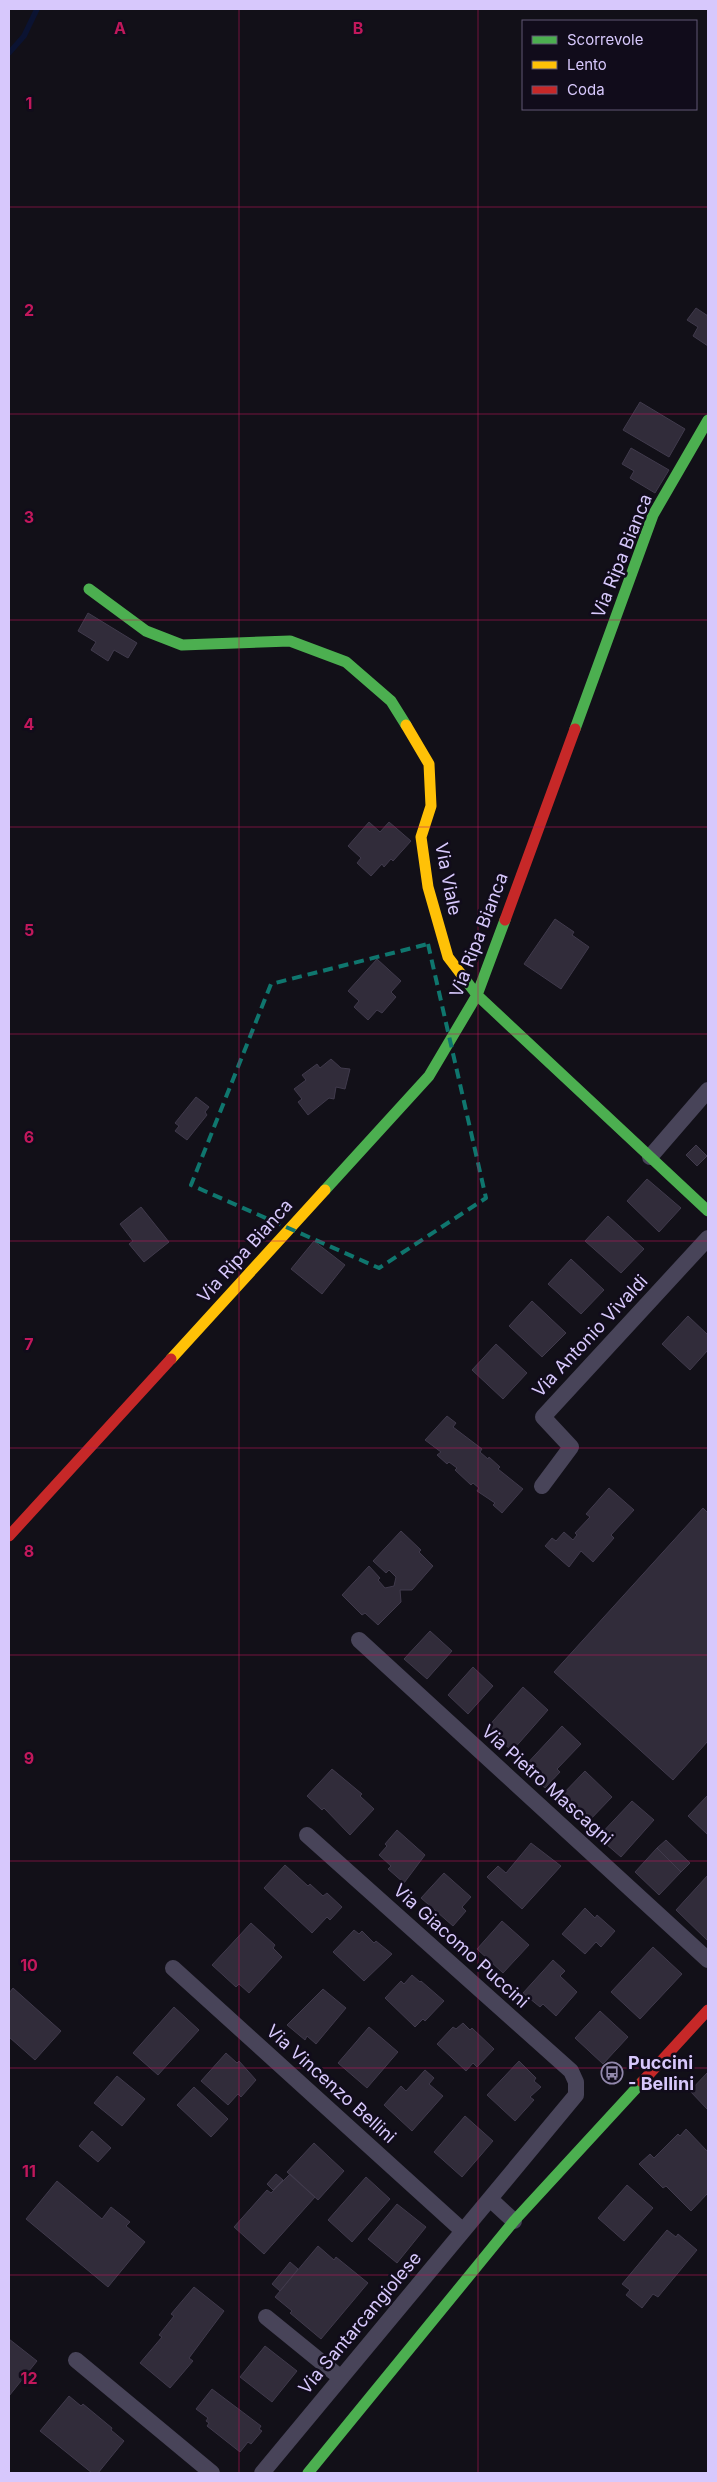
<svg xmlns="http://www.w3.org/2000/svg" width="717" height="2482" font-family="Inter,sans-serif">
<rect width="100%" height="100%" fill="#121018"/>
<g fill="none" stroke-linecap="round" stroke-linejoin="round">
<!-- stream -->
<path stroke="#0b1332" stroke-width="5.5" d="M9,53L24,36L37,9"/>
</g>
<!-- building -->
<path fill="#312c3a" stroke="#403a4c" d="M696,308L708,316V346L693,336L698,327L687,320Z
M640,402L685,429L669,457L623,430Z
M631,448L669,470L655,493L630,478L634,471L622,464Z
M88,613L137,643L128,658L114,650L108,661L91,650L96,642L78,631Z
M369,822L380,832L389,822L411,841L393,861L391,859L384,867L382,864L371,876L357,863L361,858L348,846Z
M555,919L574,932L572,935L589,947L561,989L524,964Z
M377,959L401,981L391,992L396,997L382,1013L377,1010L368,1020L354,1007L359,1001L348,991Z
M331,1059L341,1068L350,1069L345,1089L336,1087L334,1099L329,1098L308,1115L298,1102L302,1099L294,1089L306,1080L302,1075L317,1064L320,1068Z
M196,1097L209,1107L205,1112L207,1115L187,1140L175,1131L179,1126L175,1123Z
M696,1145L707,1156L697,1166L686,1155Z
M647,1179L681,1208L659,1232L627,1201Z
M141,1207L169,1242L144,1262L129,1244L133,1241L120,1224Z
M608,1216L644,1249L621,1273L585,1241Z
M314,1241L345,1265L322,1294L291,1269Z
M571,1259L604,1290L581,1314L548,1284Z
M532,1301L566,1333L542,1357L509,1326Z
M688,1316L708,1335V1350L690,1370L662,1344Z
M496,1344L527,1373L503,1399L472,1370Z
M447,1416L456,1423L453,1427L482,1449L480,1452L488,1459L489,1457L500,1467L498,1469L523,1489L502,1513L493,1505L495,1503L477,1491L479,1488L473,1483L471,1485L455,1470L457,1468L449,1462L447,1464L437,1455L441,1452L425,1440Z
M609,1488L634,1510L611,1535L614,1538L593,1562L581,1551L569,1567L545,1546L552,1538L556,1541L564,1532L573,1540L577,1535L575,1533L590,1517L586,1514Z
M703,1508L708,1513V1741L673,1780L554,1672Z
M401,1531L421,1550L419,1552L433,1566L412,1590H400L401,1602L378,1625L365,1613L362,1615L342,1595L369,1566L380,1578L378,1580L385,1588L394,1586L396,1577L389,1570L386,1573L373,1561Z
M430,1631L452,1651L427,1679L404,1659Z
M473,1667L493,1686L468,1714L448,1695Z
M523,1687L548,1710L512,1751L487,1728Z
M562,1726L581,1744L557,1769L560,1772L545,1788L523,1768Z
M332,1769L362,1794L360,1796L374,1809L350,1835L324,1808L322,1810L307,1796Z
M585,1771L612,1797L586,1824L559,1798Z
M708,1795V1835L688,1816Z
M632,1801L654,1820L621,1857L598,1837Z
M397,1830L425,1855L404,1883L388,1869L391,1866L379,1855L387,1846L385,1844Z
M666,1840L690,1863L681,1872L657,1848Z
M531,1843L561,1866L522,1909L487,1877L498,1866L506,1873Z
M657,1848L681,1872L659,1895L635,1872Z
M285,1865L308,1886L310,1884L323,1896L327,1893L342,1907L330,1920L327,1917L312,1933L264,1888Z
M444,1873L471,1897L462,1907L466,1911L453,1926L421,1898Z
M708,1875V1941L676,1910Z
M585,1908L595,1918L597,1915L615,1931L601,1947L596,1942L585,1954L562,1934Z
M502,1921L529,1945L503,1973L477,1949Z
M251,1923L275,1945L273,1948L282,1957L249,1993L239,1984L236,1987L212,1965Z
M354,1930L359,1934L362,1931L374,1943L376,1941L392,1954L364,1981L333,1952Z
M653,1947L682,1974L640,2019L611,1992Z
M553,1960L565,1971L560,1976L577,1992L556,2016L543,2004L540,2007L523,1993Z
M412,1975L420,1982L421,1981L444,2001L425,2021L423,2019L415,2027L385,1998L401,1981L404,1984Z
M13,1988L61,2031L35,2060L9,2037V1993Z
M323,1989L346,2008L316,2044L307,2036L305,2040L287,2025Z
M174,2007L199,2030L158,2075L133,2053Z
M600,2011L628,2037L603,2064L575,2038Z
M463,2023L470,2030L472,2028L494,2049L477,2067L473,2063L466,2071L437,2044L453,2027L456,2029Z
M369,2027L398,2052L367,2088L338,2063Z
M226,2053L237,2063L239,2061L256,2080L241,2097L238,2094L228,2105L201,2081Z
M519,2061L536,2078L534,2081L541,2087L530,2097L534,2100L515,2121L487,2095Z
M425,2070L434,2078L429,2084L443,2096L412,2131L384,2105L401,2086L406,2091Z
M708,2072V2110L690,2091Z
M117,2076L145,2099L122,2126L94,2103Z
M194,2087L228,2119L211,2137L177,2105Z
M465,2116L493,2141L462,2177L434,2152Z
M686,2129L708,2152V2193L691,2211L666,2186L663,2188L639,2164L650,2154L654,2158L678,2134L680,2136Z
M92,2131L111,2148L98,2162L79,2146Z
M314,2143L344,2171L318,2200L287,2172Z
M276,2174L283,2180L273,2190L267,2184Z
M290,2174L315,2197L264,2254L234,2227L267,2190L271,2193Z
M366,2177L390,2199L352,2242L328,2220Z
M57,2181L102,2219L111,2207L130,2222L126,2226L145,2242L108,2287L26,2219Z
M627,2185L653,2208L624,2241L598,2218Z
M397,2204L426,2227L397,2263L368,2239Z
M667,2230L676,2237L678,2234L697,2250L658,2297L653,2294L642,2308L626,2295L630,2290L622,2284Z
M318,2246L334,2260L336,2257L368,2283L321,2339L290,2313L292,2311L275,2297Z
M290,2262L298,2269L280,2291L272,2284Z
M194,2287L224,2311L189,2358L193,2361L170,2388L140,2363L162,2337L159,2335L174,2316L171,2314Z
M9,2339L37,2361L9,2396Z
M265,2346L297,2371L272,2402L240,2377Z
M212,2389L261,2426L259,2429L262,2431L251,2444L248,2442L240,2452L207,2426L209,2423L206,2421L208,2418L196,2409Z
M69,2396L81,2406L83,2404L112,2428L111,2430L124,2441L98,2473H92L40,2431Z"/>
<g fill="none" stroke-linecap="round" stroke-linejoin="round">
<!-- street -->
<path stroke="#484459" stroke-width="16" d="M650,1157L708,1090
M542,1486L571,1447L543,1417L708,1238
M359,1640L708,1960
M173,1968L463,2231
M490,2199L514,2221
M266,2317L341,2378
M76,2360L212,2473
M262,2473L576,2095V2082L571,2071L307,1835"/>
<!-- fast -->
<path stroke="#4caf50" stroke-width="11" d="M89,589L146,631L182,645L290,641L346,662L391,701L406,725
M575,729L653,515L708,420
M461,974L477,995L708,1211
M325,1190L429,1076L477,995L505,920
M308,2473L514,2221L642,2082"/>
<!-- slow -->
<path stroke="#ffc107" stroke-width="11" d="M406,725L429,764L431,806L421,837L428,887L448,957L461,974
M171,1359L325,1190"/>
<!-- jam -->
<path stroke="#c62828" stroke-width="11" d="M505,920L575,729
M9,1536L171,1359
M642,2082L708,2010"/>
</g>
<!-- marked area -->
<path fill="none" stroke="#0f766e" stroke-width="4" stroke-dasharray="10 6" stroke-linejoin="round" d="M428,944L486,1198L379,1268L191,1185L271,984Z"/>
<!-- grid -->
<path fill="none" stroke="#c2185b" stroke-width="1" stroke-opacity="0.55" d="M239,9V2473M478,9V2473M9,207H708M9,414H708M9,620H708M9,827H708M9,1034H708M9,1241H708M9,1448H708M9,1655H708M9,1861H708M9,2068H708M9,2275H708"/>
<!-- icons -->
<defs>
<g id="bus-ring" transform="scale(1.125)"><circle r="9.5" fill="#110c1b" stroke="#9288ac" stroke-width="1.5"/><path d="M-5-6H5V4H4V6H2V4H-2V6H-4V4H-5ZM-3.5-4V0h7V-4ZM-3.5 1.2v1.5H-2V1.2ZM2 1.2v1.5H3.5V1.2Z" fill="#9288ac"/></g>
</defs>
<g fill-rule="evenodd">
<use href="#bus-ring" x="612" y="2073"/>
</g>
<g text-anchor="middle" stroke-width="5" stroke-linejoin="round" paint-order="stroke">
<!-- street labels -->
<g font-size="18" fill="#d7c8fc" stroke="#110c1b">
<text transform="translate(622 556) rotate(-68)" y="6">Via Ripa Bianca</text>
<text transform="translate(448 879) rotate(79)" y="6">Via Viale</text>
<text transform="translate(479 935) rotate(-69)" y="6">Via Ripa Bianca</text>
<text transform="translate(245 1251) rotate(-48)" y="6">Via Ripa Bianca</text>
<text transform="translate(590 1336) rotate(-47)" y="6">Via Antonio Vivaldi</text>
<text transform="translate(547 1785) rotate(42)" y="6">Via Pietro Mascagni</text>
<text transform="translate(461 1946) rotate(42)" y="6">Via Giacomo Puccini</text>
<text transform="translate(331 2084) rotate(42)" y="6">Via Vincenzo Bellini</text>
<text transform="translate(360 2323) rotate(-50)" y="6">Via Santarcangiolese</text>
</g>
<!-- poi labels -->
<g font-size="18" font-weight="bold" fill="#d7c8fc" stroke="#110c1b" text-anchor="start">
<text x="628" y="2069">Puccini<tspan x="628" dy="21">- Bellini</tspan></text>
</g>
</g>
<g font-size="16" text-anchor="middle" font-weight="bold" fill="#c2185b" stroke="#110c1b" stroke-width="5" stroke-linejoin="round" paint-order="stroke">
<text x="120" y="34">A</text>
<text x="358" y="34">B</text>
<text x="29" y="109">1</text>
<text x="29" y="316">2</text>
<text x="29" y="523">3</text>
<text x="29" y="730">4</text>
<text x="29" y="936">5</text>
<text x="29" y="1143">6</text>
<text x="29" y="1350">7</text>
<text x="29" y="1557">8</text>
<text x="29" y="1764">9</text>
<text x="29" y="1971">10</text>
<text x="29" y="2177">11</text>
<text x="29" y="2384">12</text>
</g>
<!-- border -->
<rect width="717" height="2482" fill="none" stroke="#d7c8fc" stroke-width="20"/>
<!-- legend -->
<rect x="522" y="20" width="175" height="90" fill="#110c1b" stroke="#605775"/>
<rect x="532" y="36" width="25" height="8" fill="#4caf50" stroke="#605775"/>
<text x="567" y="45" font-size="15" fill="#d7c8fc">Scorrevole</text>
<rect x="532" y="61" width="25" height="8" fill="#ffc107" stroke="#605775"/>
<text x="567" y="70" font-size="15" fill="#d7c8fc">Lento</text>
<rect x="532" y="86" width="25" height="8" fill="#c62828" stroke="#605775"/>
<text x="567" y="95" font-size="15" fill="#d7c8fc">Coda</text>
</svg>
